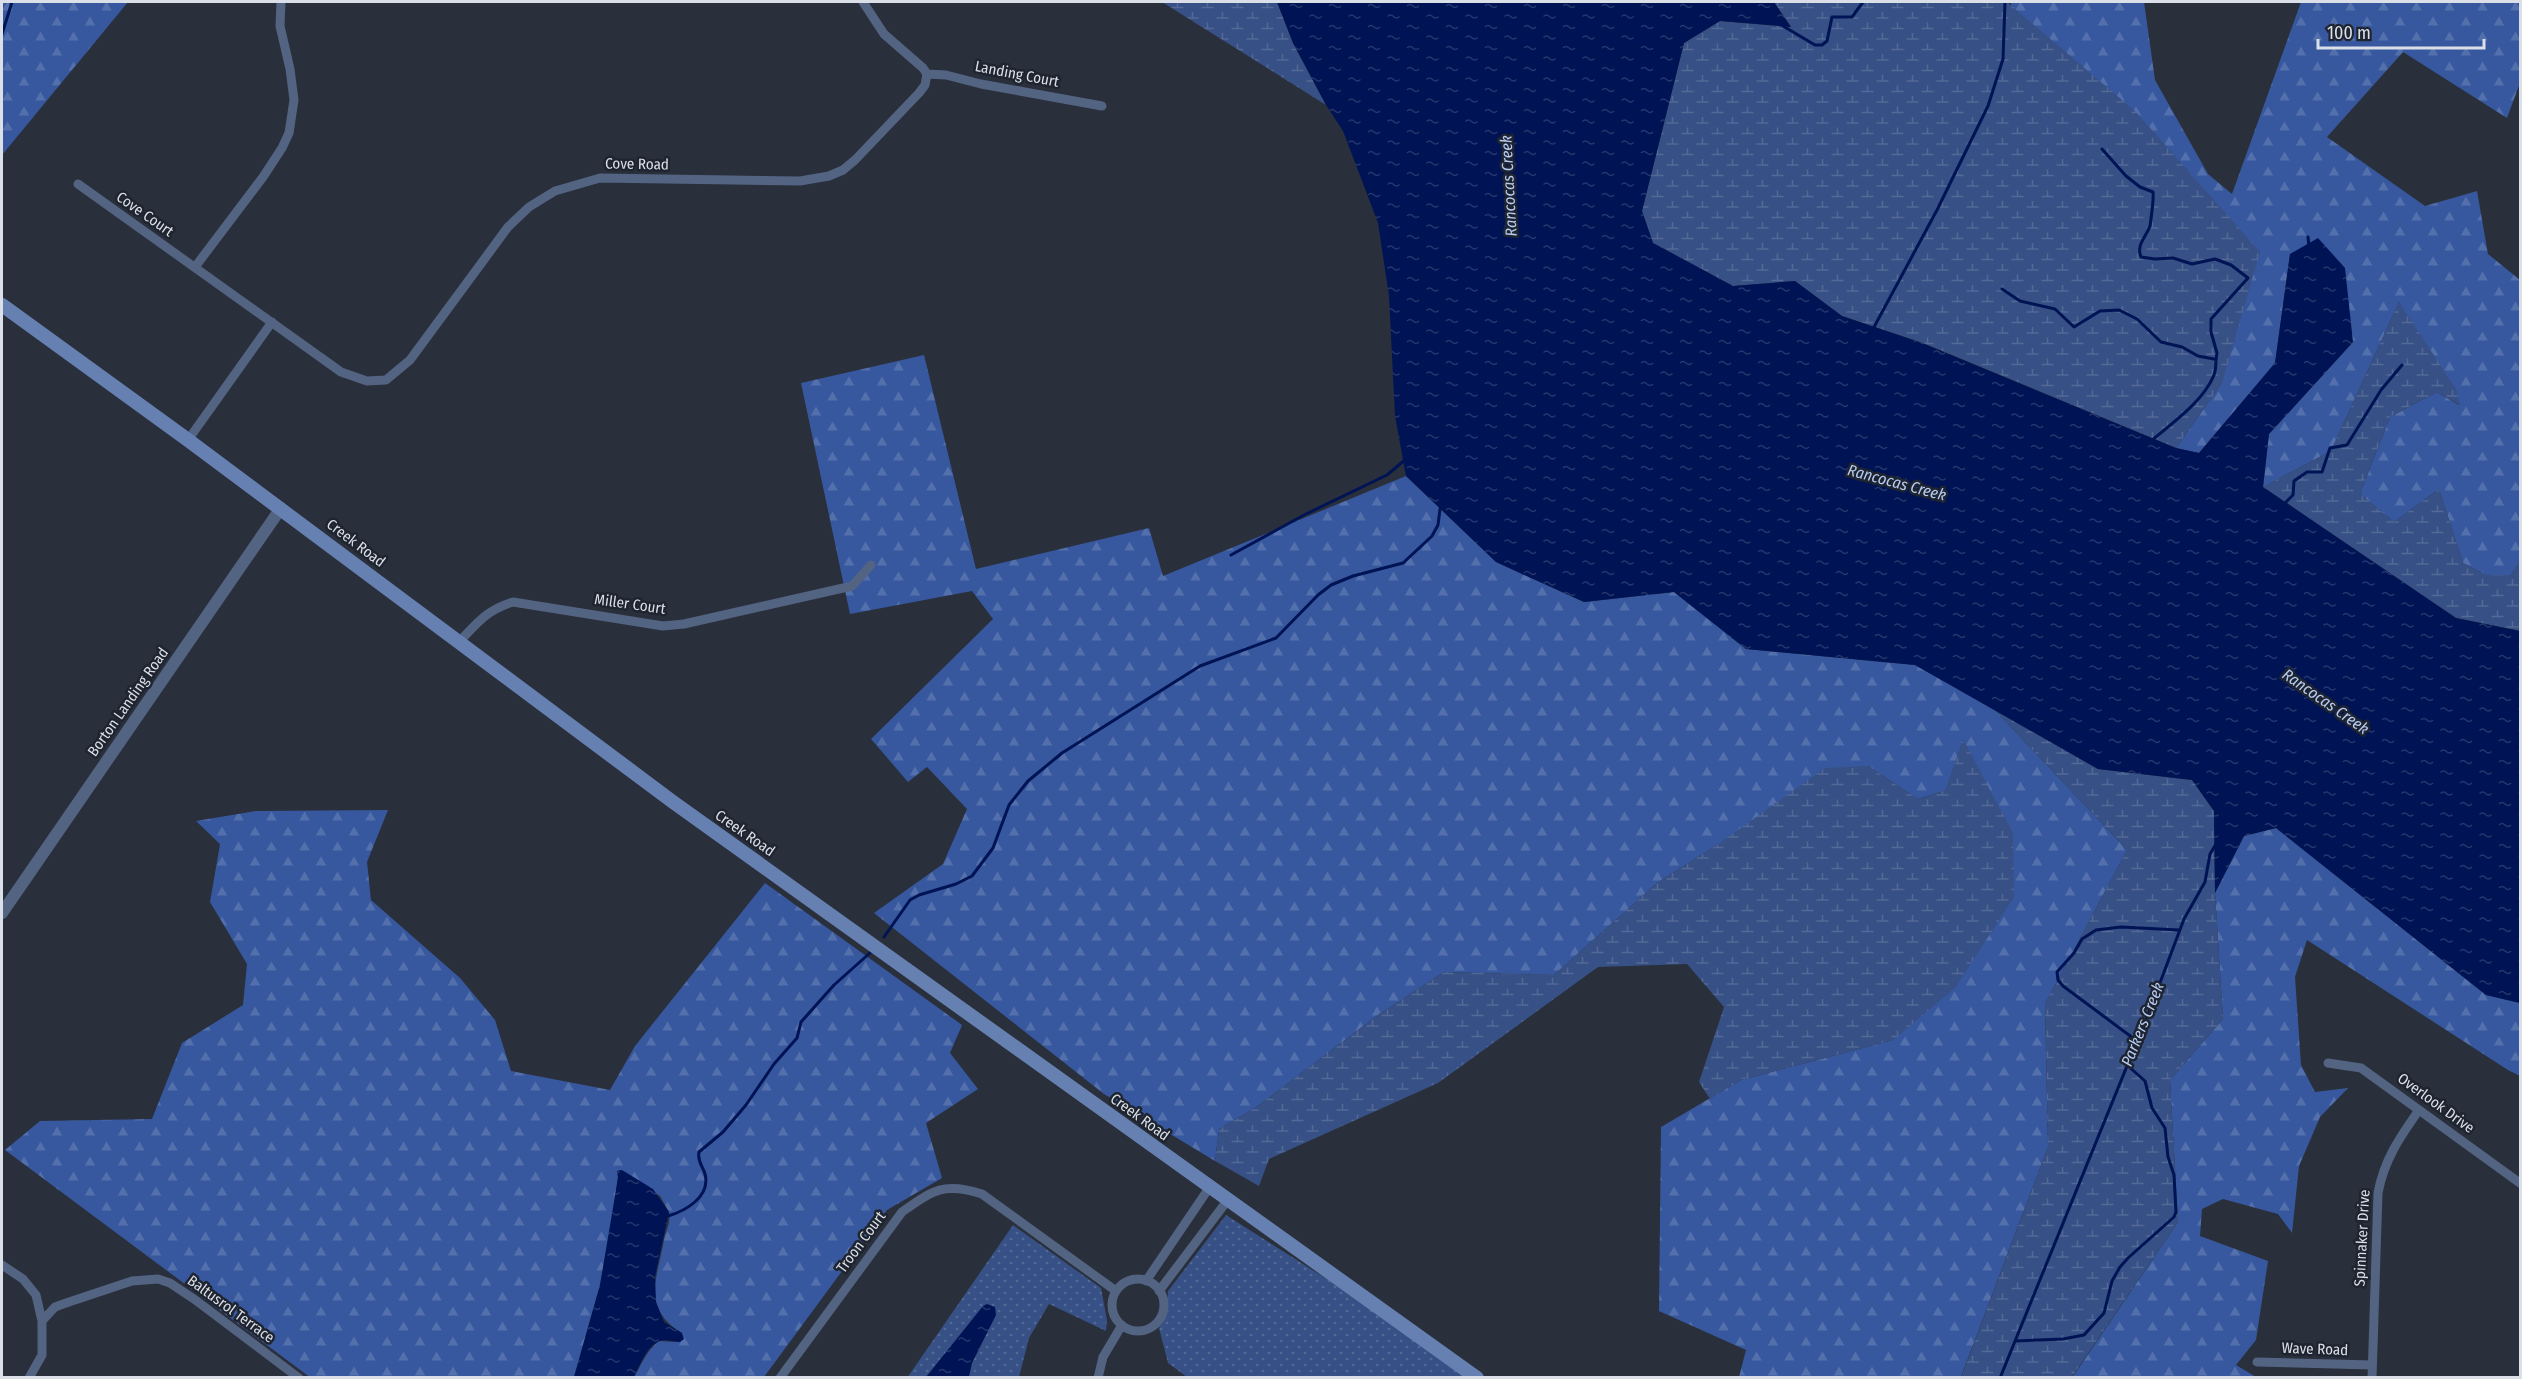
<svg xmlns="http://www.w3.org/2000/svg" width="2522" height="1379" font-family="'Fira Sans Condensed',sans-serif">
<defs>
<pattern id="grass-dots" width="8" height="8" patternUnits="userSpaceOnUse" patternTransform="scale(1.5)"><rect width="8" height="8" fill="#375085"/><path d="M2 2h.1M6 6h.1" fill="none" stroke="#536996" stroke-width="1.8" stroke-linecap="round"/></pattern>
<pattern id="forest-firs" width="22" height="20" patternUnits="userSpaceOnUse" patternTransform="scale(1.5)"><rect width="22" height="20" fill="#37589e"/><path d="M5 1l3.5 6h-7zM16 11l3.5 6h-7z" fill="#5370ac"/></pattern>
<pattern id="wetland-marsh" width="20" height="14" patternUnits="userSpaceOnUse" patternTransform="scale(1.5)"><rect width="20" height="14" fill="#375085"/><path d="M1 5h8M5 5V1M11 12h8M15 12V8" fill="none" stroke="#536996"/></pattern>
<pattern id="water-ripples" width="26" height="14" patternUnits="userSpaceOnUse" patternTransform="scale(1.5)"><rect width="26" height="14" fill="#001455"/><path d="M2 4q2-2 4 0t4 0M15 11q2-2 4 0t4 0" fill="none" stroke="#25366d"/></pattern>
</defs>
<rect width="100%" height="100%" fill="#292f3b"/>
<!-- grass -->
<path fill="url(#grass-dots)" d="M1226,1215L1437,1349L1475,1377H1187L1168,1363L1159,1328L1166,1315L1168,1291Z
M1013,1225L1101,1288L1107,1320L1106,1331L1049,1304L1029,1338L1019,1377L907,1378Z"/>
<!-- forest -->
<path fill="url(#forest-firs)" d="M2,2H128L2,155Z
M2011,2H2144L2155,80L2208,174L2232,194L2301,2H2520V83L2507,118L2403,52L2327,137L2425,206L2477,191L2488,254L2520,280V561L2511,575H2486L2463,563L2439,489L2394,522L2360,494L2390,417L2437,392L2459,405L2399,302L2331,451L2263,487L2269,434L2353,342L2290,254L2275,363L2199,453L2176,448L2222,383L2011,6Z
M924,355L976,569L1149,528L1163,576L1406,476L1496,562L1584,602L1674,592L1746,649L1915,665L1994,709L2127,850L2045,1004L2048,1147L1961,1377H1739L1746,1350L1659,1311L1661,1127L1741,1080L1893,1040L1963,740L1946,790L1918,799L1868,766L1717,845L1657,883L1554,975L1444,972L1378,1015L1255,1108L1219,1129L1215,1161L1104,1094L874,913L943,864L967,809L927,767L908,782L871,739L993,619L972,591L850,614L801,383Z
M388,810L367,862L371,900L460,978L495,1020L511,1071L610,1090L635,1046L765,883L962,1025L950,1053L978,1089L926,1123L942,1178L887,1210L764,1377H634C642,1364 646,1351 659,1341L676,1342L682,1333C641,1308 657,1279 664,1240C666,1230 671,1222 669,1212L660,1196L619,1170L610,1232L600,1285L574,1377L311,1378L5,1150L40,1121L152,1119L182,1043L243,1005L247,964L210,902L220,844L196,821L256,811Z
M2276,828L2486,995L2520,1003V1076L2508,1070L2307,940L2295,977L2301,1065L2315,1092L2348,1088L2320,1117L2299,1166L2292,1233L2278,1214L2223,1199L2202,1209L2200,1236L2268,1261L2256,1340L2236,1365L2256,1377L2072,1378L2178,1222L2170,1080L2223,1019L2215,893L2244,836Z"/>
<!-- wetland -->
<path fill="url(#wetland-marsh)" d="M1162,2H1277L1293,43L1326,105Z
M1774,2H2007L2136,112L2260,252L2222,383L2176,448L1923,343L1842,316L1795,281L1733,286L1653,243L1642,211L1684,43L1720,21L1791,27Z
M2399,302L2456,389L2460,405L2437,392L2390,417L2360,494L2394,522L2439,489L2463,563L2486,575H2511L2520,561V631L2456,618L2263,487L2331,451Z
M1994,709L2098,769L2192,780L2214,811L2215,893L2223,1019L2170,1080L2178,1222L2072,1377L1961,1378L2048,1147L2045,1004L2127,850Z
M1963,739L2013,833L2014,897L1955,988L1893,1040L1741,1080L1710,1099L1699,1082L1724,1007L1687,964L1598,967L1438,1083L1269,1159L1259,1186L1215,1161L1219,1129L1255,1108L1378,1015L1444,972L1554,975L1657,883L1717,845L1825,768L1868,766L1918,799L1946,790Z"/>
<!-- water -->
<path fill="url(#water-ripples)" d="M1277,2H1774L1791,27L1720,21L1684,43L1642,211L1653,243L1733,286L1795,281L1842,316L1922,343L2176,448L2199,453L2275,363L2290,254L2318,238L2345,268L2353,342L2269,434L2263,487L2456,618L2520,631V1003L2486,995L2276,828L2244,836L2215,893L2214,811L2192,780L2098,769L1915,665L1746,649L1674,592L1584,602L1496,562L1406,476L1395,416L1389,296L1378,223L1343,131L1326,105L1293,43Z
M622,1170L653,1189L669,1212L655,1277L656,1302L664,1322L682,1333L684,1339L680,1342C674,1342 665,1339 660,1341C646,1346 640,1366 634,1377H574L600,1285L618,1178L617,1171Z
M987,1304L995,1307L996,1315L972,1363L969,1377H926L983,1306Z"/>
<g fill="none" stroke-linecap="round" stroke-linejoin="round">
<!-- stream -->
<path stroke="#001455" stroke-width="3" d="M1783,26L1815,45H1822L1827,41L1832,17H1852L1863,2
M2,34L12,2
M2102,149L2126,176L2140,187L2153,192C2154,198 2151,219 2150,226C2146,237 2136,245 2141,257L2155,259L2173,258L2192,264L2215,259L2231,265L2248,278L2211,319V332L2217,353C2215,361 2217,367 2214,375C2203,402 2172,423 2151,441
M2308,237L2309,247
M2002,289L2020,301L2055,309L2074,327L2100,311L2119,310L2137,319L2161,342L2182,347L2198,356L2214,359
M1873,329L1937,210L1988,106L2003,59L2005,2
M2285,503L2293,495L2294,481L2307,472H2322L2330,448L2347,445L2381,390L2402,365
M1231,555L1304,515L1387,475L1406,459
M884,937L910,900L919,895L956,884L972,876L993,848L1009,805L1028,781L1062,753L1200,666L1276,638L1318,595L1331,585L1353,576L1403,563L1432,536L1438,525L1440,509L1444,508
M2137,1041L2063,986L2058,980L2057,972L2074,953L2082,939L2096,930L2121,927L2179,930
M668,1216C685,1211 711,1197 705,1174C703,1166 697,1162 699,1152L723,1132L746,1105L774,1064L797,1038L801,1022L834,985L871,952
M2015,1341L2063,1339L2084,1335L2104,1313L2112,1281L2120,1267L2128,1258L2174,1217L2176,1212L2174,1175L2168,1157L2165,1128L2152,1108L2145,1081L2127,1065
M2000,1378L2149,1012L2184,919L2205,882L2210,854L2216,844"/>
<!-- minor -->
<path stroke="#536382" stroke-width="9" d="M927,74L946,75L981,84L1102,106
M78,184L341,372L367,381L386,380L410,360L508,227L529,207L555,191L600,178L800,181L829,176L843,170L855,160L919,93L925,85L927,74L923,68L884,34L863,2
M195,267L263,177L282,148L289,133L294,100L290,69L280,26L281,2
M188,440L272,322
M460,641C478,622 487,610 513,602L663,626L684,624L852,586L871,565
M2328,1063L2361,1068L2520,1183
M2,1265L23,1279L36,1295L42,1321V1355L29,1378
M1112 1305a26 26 0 1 1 52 0a26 26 0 1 1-52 0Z
M1146,1281L1209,1188
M1159,1291L1227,1201
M42,1321L55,1307L66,1303L132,1281L158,1279L170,1283L194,1299L299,1378
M2257,1362L2372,1365
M780,1378L902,1212C933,1190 944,1182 982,1194L1116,1291
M1098,1378L1103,1357L1122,1325
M2372,1378L2378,1193C2384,1160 2400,1137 2419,1110"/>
<!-- tertiary -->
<path stroke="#536382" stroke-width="12" d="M2,913L281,508"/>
<!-- secondary -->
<path stroke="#6680b1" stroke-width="14" d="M2,305L188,440L673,802L1477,1378"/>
</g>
<g text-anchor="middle" stroke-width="5" stroke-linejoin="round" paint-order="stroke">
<!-- street labels -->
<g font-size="15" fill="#dbdfe7" stroke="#1f2530">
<text transform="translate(1017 74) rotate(11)" y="5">Landing Court</text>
<text transform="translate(637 164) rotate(1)" y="5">Cove Road</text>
<text transform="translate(145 214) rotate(35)" y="5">Cove Court</text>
<text transform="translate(356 543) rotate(37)" y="5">Creek Road</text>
<text transform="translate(630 604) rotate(8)" y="5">Miller Court</text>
<text transform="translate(128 702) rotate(-55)" y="5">Borton Landing Road</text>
<text transform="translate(745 833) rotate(35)" y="5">Creek Road</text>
<text transform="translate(2436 1103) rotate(36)" y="5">Overlook Drive</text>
<text transform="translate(1140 1117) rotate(36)" y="5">Creek Road</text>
<text transform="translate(2362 1238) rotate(-87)" y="5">Spinnaker Drive</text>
<text transform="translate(861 1242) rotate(-54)" y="5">Troon Court</text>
<text transform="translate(231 1309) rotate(36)" y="5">Baltusrol Terrace</text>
<text transform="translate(2315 1349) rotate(2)" y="5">Wave Road</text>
</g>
<!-- water labels -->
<g font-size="16" font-style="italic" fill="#b8ccf4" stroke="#1f2530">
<text transform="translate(1508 186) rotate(-93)" y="6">Rancocas Creek</text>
<text transform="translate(1897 482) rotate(15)" y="6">Rancocas Creek</text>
<text transform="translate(2326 701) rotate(35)" y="6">Rancocas Creek</text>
<text transform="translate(2142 1024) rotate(-68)" y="6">Parkers Creek</text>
</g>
</g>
<!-- border -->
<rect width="2522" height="1379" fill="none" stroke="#dbdfe7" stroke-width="6"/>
<!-- scale -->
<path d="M2318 39v9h166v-9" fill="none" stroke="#dbdfe7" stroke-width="3"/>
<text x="2327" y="39" font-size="18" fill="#dbdfe7" stroke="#1f2530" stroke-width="4.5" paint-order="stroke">100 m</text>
</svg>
